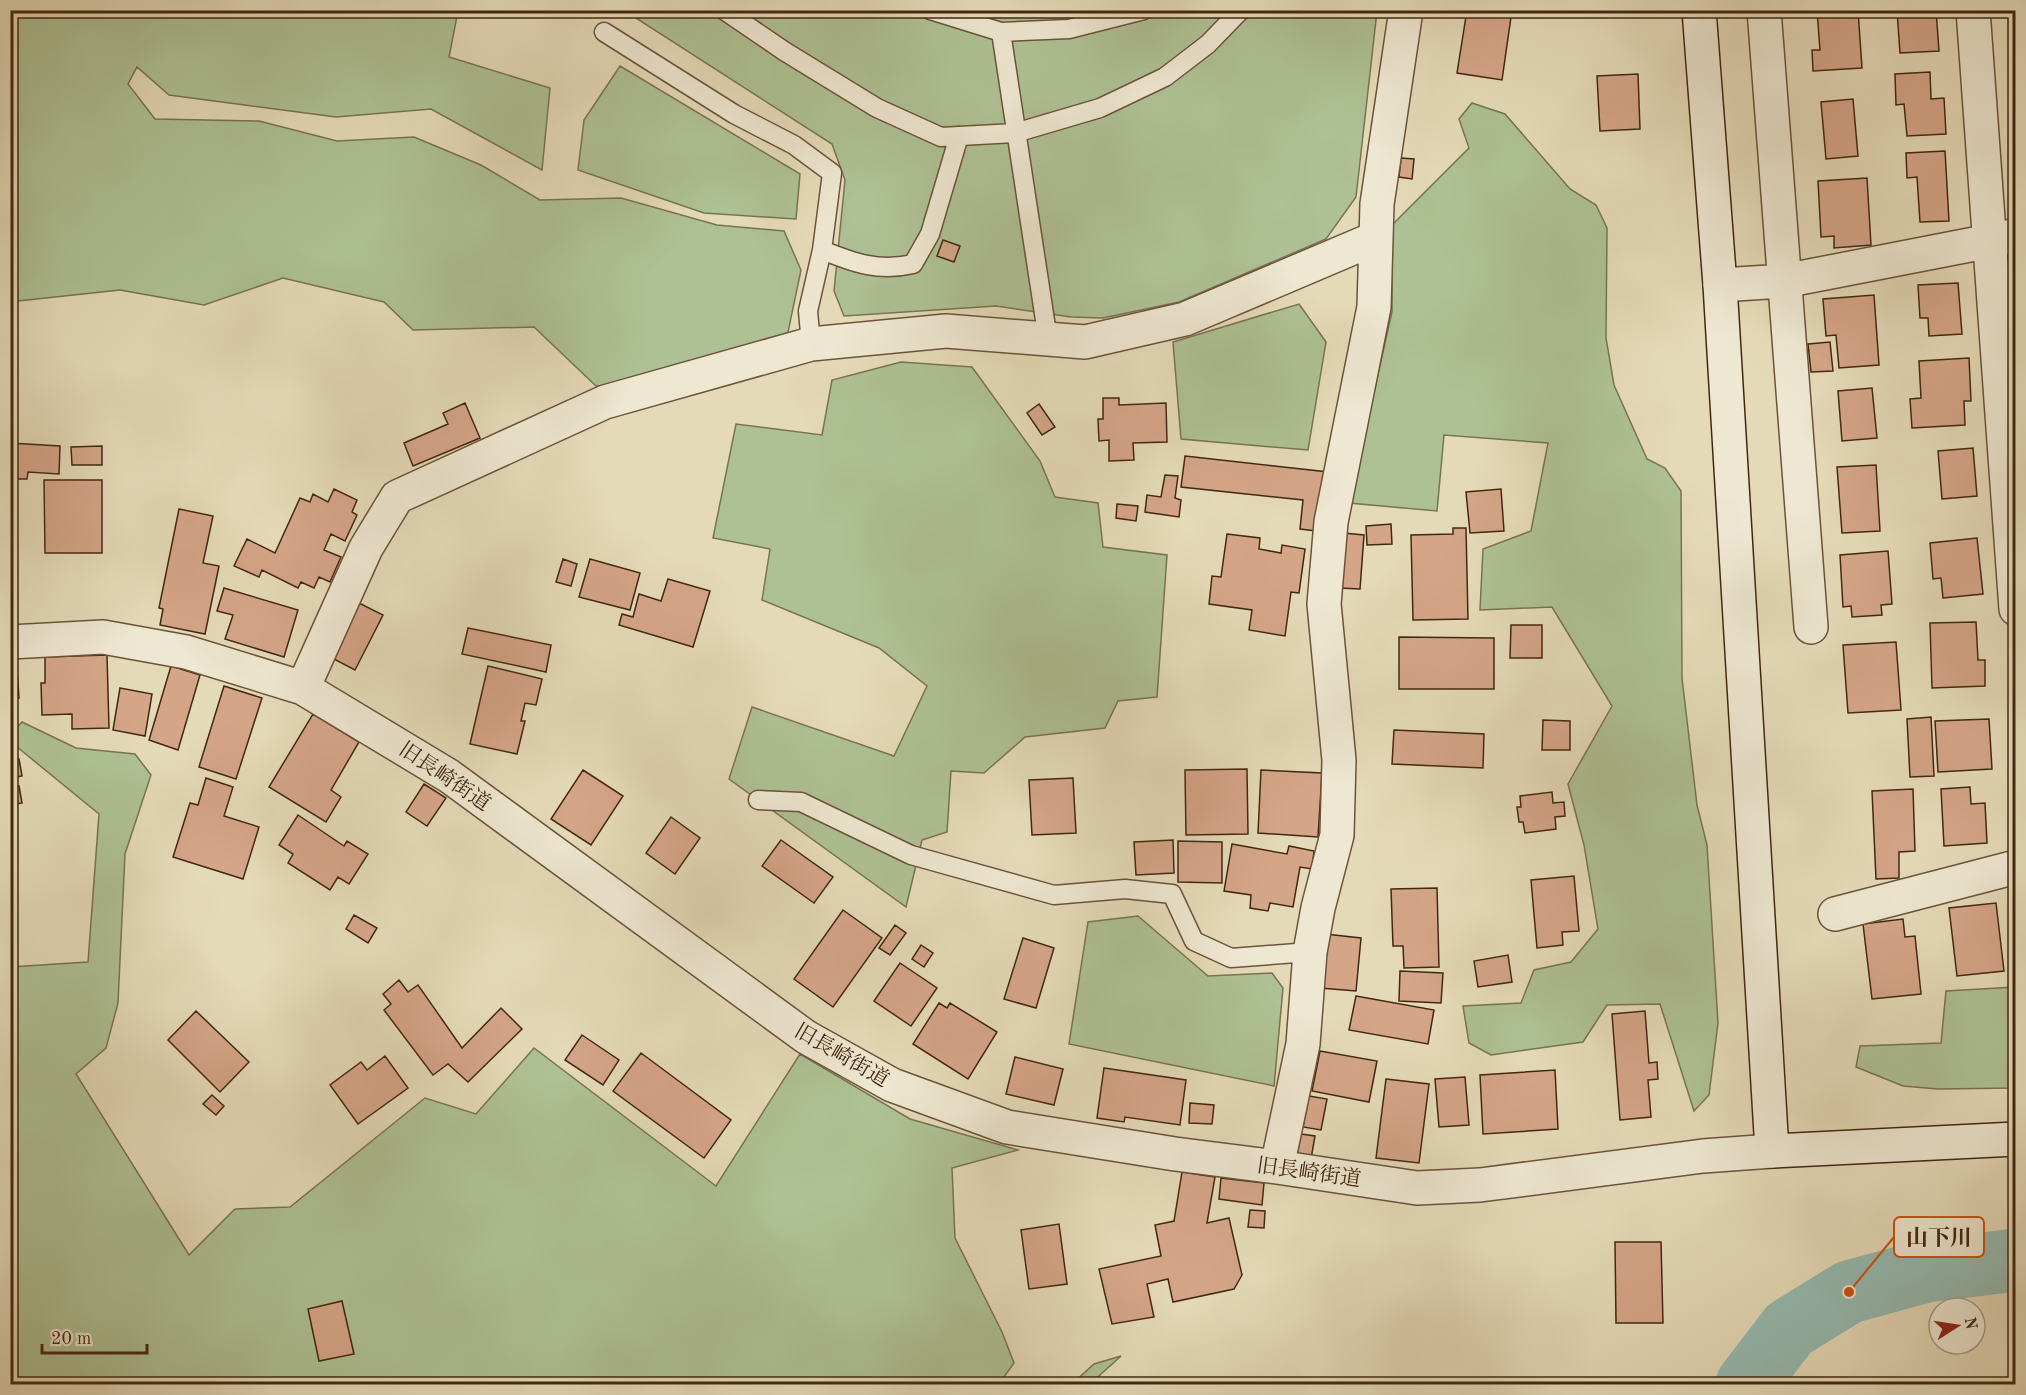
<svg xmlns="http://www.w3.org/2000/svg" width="2026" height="1395" font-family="'Old Standard TT','Noto Serif JP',serif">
<rect width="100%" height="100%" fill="#e5dab8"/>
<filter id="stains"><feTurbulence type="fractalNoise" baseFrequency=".00333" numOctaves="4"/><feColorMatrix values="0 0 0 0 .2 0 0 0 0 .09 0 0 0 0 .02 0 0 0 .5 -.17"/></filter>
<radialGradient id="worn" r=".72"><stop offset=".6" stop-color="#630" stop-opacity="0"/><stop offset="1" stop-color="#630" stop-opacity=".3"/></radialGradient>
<!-- green -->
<path fill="#aec194" stroke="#787452" stroke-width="1.5" d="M11,10L458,11L449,57L550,88L542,170L431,109L336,117L169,95L137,67L128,84L155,119L259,121L337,141L414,137L481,165L540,200L621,198L717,225L784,231L801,270L787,337L625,384L596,386L534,327L413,330L384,302L283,278L204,305L120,290L18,301L11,306Z
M625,11H1377L1356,197L1326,239L1179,302L1103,318L1071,317L996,306L844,316L834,291L845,180L832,144Z
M620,66L800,174L796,219L704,213L578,170L584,120Z
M1472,103L1505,114L1570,189L1596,205L1607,228L1606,338L1614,385L1647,459L1665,468L1681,491L1682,678L1697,805L1707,845L1718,1023L1709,1095L1694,1111L1660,1004L1607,1005L1583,1042L1491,1055L1469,1043L1463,1006L1521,1003L1534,970L1571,962L1598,929L1584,845L1568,784L1612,706L1552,607L1480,610L1483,549L1531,531L1548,443L1444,435L1437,511L1349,503L1392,312V225L1469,148L1459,119Z
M1299,304L1326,342L1308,450L1181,439L1173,342Z
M901,362L972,367L1040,461L1055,497L1098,503L1103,547L1167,555L1157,697L1118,701L1105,728L1025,737L984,773L951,771L947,832L922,840L906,907L729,779L752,707L894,756L927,686L879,648L762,600L770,549L713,538L736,424L822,435L832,380Z
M22,722L76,748L135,754L151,775L125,854L118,1003L106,1048L76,1074L189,1255L235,1209L290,1207L425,1098L476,1114L534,1048L716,1186L800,1054L910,1119L1018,1150L952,1168L955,1238L1002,1332L1014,1363L999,1384H11L10,967L88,962L99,814L11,742V734Z
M1138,916L1208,976L1272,973L1283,988L1274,1086L1069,1044L1088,922Z
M2015,987V1088L1938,1089L1903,1086L1856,1067L1860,1046L1941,1043L1946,991Z
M1121,1356L1090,1384H1072L1094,1364Z"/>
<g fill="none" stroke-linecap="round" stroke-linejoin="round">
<!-- river -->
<path stroke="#96bab1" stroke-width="63" d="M1747,1384L1789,1329L1849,1292L1926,1271L2016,1260"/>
</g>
<!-- building -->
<path fill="#d5a588" stroke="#422810" stroke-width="1.5" d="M1467,10H1512L1502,80L1457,73Z
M1817,10H1858L1862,68L1813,71L1812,50H1820Z
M1897,10H1936L1939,51L1900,53Z
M1930,72L1931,99L1944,98L1946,134L1907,136L1904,104L1896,105L1895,74Z
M1638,74L1640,129L1600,131L1597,76Z
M1853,99L1858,156L1826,159L1821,102Z
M1945,151L1949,221L1920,222L1917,177L1907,178L1906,153Z
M1401,158L1414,159L1412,179L1399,177Z
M1867,178L1871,245L1834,248V236L1821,237L1818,181Z
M943,240L960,246L954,262L937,256Z
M1958,283L1962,334L1929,336L1928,318H1920L1918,285Z
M1874,295L1879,365L1839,368L1836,335L1826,336L1823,299Z
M1830,342L1833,371L1811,372L1808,344Z
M1969,358L1971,401H1964L1965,425L1912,428L1910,399L1921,398L1919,361Z
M1872,388L1877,438L1842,441L1838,391Z
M1103,398H1119V405L1166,403L1167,442L1133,443L1134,460L1109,461V440L1099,441L1098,419H1103Z
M465,403L480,438L413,466L404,443L448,424L443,413Z
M1039,404L1055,427L1042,435L1027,413Z
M10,443L60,446L59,474L28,472L27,479H10Z
M102,446V465H72L71,447Z
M1973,448L1977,496L1942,499L1938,451Z
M1185,456L1328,472L1316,531L1300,529L1303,500L1181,487Z
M1876,465L1880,531L1842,533L1837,467Z
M1165,475L1178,476L1175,498L1181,500L1179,517L1145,512L1147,495L1161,497Z
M44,480H102V553H45Z
M334,489L357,500L352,512L357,515L345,541L331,534L324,550L341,557L330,582L319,577L314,588L301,582L298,588L262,570L259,577L234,566L247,539L275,553L300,498L310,502L313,494L328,502Z
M1501,489L1504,531L1470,533L1466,492Z
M1117,504L1138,506L1136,521L1116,518Z
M179,509L213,516L203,563L219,566L205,634L160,625L163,609L159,608Z
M1391,524L1392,544L1367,545L1366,526Z
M1453,528H1466L1468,619L1413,620L1411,535L1453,534Z
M1343,533L1364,535L1360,589L1339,588Z
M1227,534L1260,538L1259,549L1281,553L1282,545L1305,549L1299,593L1291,592L1285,636L1249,630L1252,610L1209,604L1212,576L1221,577Z
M1977,538L1983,594L1943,598L1941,578L1933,579L1930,543Z
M1888,551L1892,604L1881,605L1882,615L1852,617L1851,606L1843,607L1840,555Z
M563,559L577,564L571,586L556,582Z
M590,559L640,573L630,610L579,597Z
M668,579L710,591L693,647L619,625L622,614L633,617L639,594L661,601Z
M224,588L298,610L284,657L225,639L233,615L217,611Z
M355,601L383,615L355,670L328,656Z
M1976,622L1978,660H1985V686L1932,688L1930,623Z
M1511,625H1542V658H1510Z
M468,628L551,645L546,672L462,654Z
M1399,637L1494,638V689H1399Z
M1896,642L1901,710L1848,713L1843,645Z
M10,654H16L19,698L10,699Z
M107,655L109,728L72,729V714L42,715L41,683H45V657Z
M171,666L200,675L178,750L149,740Z
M488,666L542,679L536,705L525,703L521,721H525L517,754L470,744Z
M224,686L262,698L236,779L199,767Z
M120,688L152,694L145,736L113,730Z
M313,714L359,742L331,790L341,797L326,822L269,787Z
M1931,717L1934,776L1910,777L1907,719Z
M1989,719L1992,769L1938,772L1935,721Z
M1543,720L1570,721V750H1542Z
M1394,730L1484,734L1483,768L1392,764Z
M19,759L22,776L10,778V760Z
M1247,769L1248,834L1186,835L1185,770Z
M583,770L623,796L591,845L551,819Z
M1261,770L1322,773L1318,837L1258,833Z
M206,778L233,787L224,816L259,827L243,879L173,857L190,803L198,805Z
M1073,778L1076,833L1032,835L1029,780Z
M424,784L446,798L427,826L406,812Z
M19,786L22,803L10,805V788Z
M1970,787L1971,804L1985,803L1987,843L1944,846L1941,789Z
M1913,789L1915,851L1899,852V878L1876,879L1872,791Z
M1552,792L1553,803L1564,802L1565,816L1555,817L1556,829L1525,833L1523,822H1519L1517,807H1521L1520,796Z
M298,815L344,846L347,841L368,854L349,884L338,877L330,890L288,863L293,854L279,845Z
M671,817L700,838L675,874L646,853Z
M781,840L833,877L814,903L762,866Z
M1173,840L1174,873L1136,875L1134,842Z
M1178,841L1222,842V883L1178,882Z
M12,843L16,873L10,874V844Z
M1232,844L1287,854L1289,846L1314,851L1312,869L1300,867L1293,907L1270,903L1268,911L1250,908L1251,895L1224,891Z
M1574,876L1579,931L1562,932L1563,945L1537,948L1531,880Z
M1437,888L1439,967L1404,968L1403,946H1393L1391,889Z
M1996,903L2004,971L1957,976L1949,908Z
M843,910L882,938L833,1007L794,979Z
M354,915L377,928L368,943L346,929Z
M1903,919L1905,937L1915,936L1921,994L1872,999L1863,924Z
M895,925L906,933L890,955L879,948Z
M1325,934L1361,938L1356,991L1320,988Z
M1023,938L1054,948L1036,1008L1004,999Z
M921,945L933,953L924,967L912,959Z
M1508,955L1512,982L1478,987L1474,961Z
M900,963L937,988L911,1026L874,1001Z
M1400,971L1443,973L1441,1003L1399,1001Z
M399,980L408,992L418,985L462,1048L501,1008L522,1029L468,1082L448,1064L433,1075L384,1010L391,1004L383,994Z
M1356,996L1434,1010L1428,1044L1349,1030Z
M939,1003L947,1008L950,1003L997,1032L968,1079L913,1044Z
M196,1011L249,1062L220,1092L168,1040Z
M1645,1011L1649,1063L1657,1062L1658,1079L1648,1080L1651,1117L1620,1120L1612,1014Z
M582,1035L619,1060L603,1085L565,1060Z
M1320,1051L1377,1061L1369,1102L1312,1091Z
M641,1053L731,1120L704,1158L613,1091Z
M385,1056L408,1088L358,1124L330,1085L361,1062L367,1070Z
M1015,1057L1063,1069L1054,1105L1006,1094Z
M1104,1068L1186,1080L1180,1125L1125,1117L1124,1122L1097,1118Z
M1555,1070L1558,1129L1483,1134L1480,1075Z
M1465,1077L1469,1125L1439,1127L1435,1079Z
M1386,1079L1429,1084L1419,1163L1376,1158Z
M212,1095L224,1106L216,1115L203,1104Z
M1309,1096L1327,1099L1321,1130L1303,1127Z
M1190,1103L1214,1105L1212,1124L1189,1123Z
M1301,1134L1315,1136L1311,1159L1297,1156Z
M1182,1172L1215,1177L1207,1223L1229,1218L1242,1275L1234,1289L1173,1302L1168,1279L1147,1284L1154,1317L1112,1324L1099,1269L1161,1256L1155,1225L1174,1221Z
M1221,1178L1264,1183L1262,1205L1219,1199Z
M1250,1210L1265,1211L1264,1228L1248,1227Z
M1059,1224L1067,1284L1029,1289L1021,1230Z
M1615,1242H1661L1663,1323H1616Z
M342,1301L354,1354L319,1361L308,1309Z"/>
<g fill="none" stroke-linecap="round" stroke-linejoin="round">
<!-- lane casing -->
<g stroke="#6b543a" stroke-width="21">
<path id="lane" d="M724,10L784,51L877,108L941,137L1015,133L1100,108L1165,77L1208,44L1241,10
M930,10L1001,32L1048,340
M604,32L734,114L794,145L832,173L822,250L808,311L811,344
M1001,32L1069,29L1144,10
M822,250C854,263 879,272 913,264L930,234L959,136
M758,800L801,802L911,855L1054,895L1125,889L1172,894L1194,941L1231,958L1310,952"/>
</g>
<!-- street casing -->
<g stroke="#6b543a" stroke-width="36">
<path id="street" d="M1764,10L1811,627
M1973,10L2016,609
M1720,285L1784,281L1990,241L2016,235
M10,642L103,637L186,652L303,688L449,776L806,1037L892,1085L1007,1127L1175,1154L1277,1167L1417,1188L1480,1185L1703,1156L1772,1151
M303,688L366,548L397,497L605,402L811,344L946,331L1085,342L1185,319L1376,238
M1835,914L2016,867
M1277,1167L1303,1044L1310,952L1318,908L1337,835L1339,760L1324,604L1331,522L1374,307L1377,204L1406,10"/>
</g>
<!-- secondary casing -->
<g stroke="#422810" stroke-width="36">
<path id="secondary" d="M1699,10L1720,285L1772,1151L2016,1139"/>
</g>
<!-- lane -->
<use href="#lane" stroke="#eee7d1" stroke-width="18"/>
<!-- street -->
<use href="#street" stroke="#eee7d1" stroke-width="33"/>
<!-- secondary -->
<use href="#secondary" stroke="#eee7d1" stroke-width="33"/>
</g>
<g text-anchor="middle" stroke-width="4.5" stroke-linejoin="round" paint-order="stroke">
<!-- street labels -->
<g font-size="21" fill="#422810" stroke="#eee7d1">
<text transform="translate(445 776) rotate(34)" y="7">旧長崎街道</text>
<text transform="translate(842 1055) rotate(30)" y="7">旧長崎街道</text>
<text transform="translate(1309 1172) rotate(8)" y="7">旧長崎街道</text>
</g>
</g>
<!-- callouts -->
<path fill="none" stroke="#cf520d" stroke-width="2" d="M1849 1292L1894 1237"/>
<circle fill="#cf520d" stroke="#eee7d1" stroke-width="2" cx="1849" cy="1292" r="6"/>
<rect fill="#eee7d1" stroke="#cf520d" stroke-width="2" x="1894" y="1217" width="90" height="40" rx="6"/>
<g font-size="22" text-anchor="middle" font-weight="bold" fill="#422810">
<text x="1939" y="1245">山下川</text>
</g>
<!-- margin -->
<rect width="2026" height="1395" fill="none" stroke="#e5dab8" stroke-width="36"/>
<rect x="12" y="12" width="2002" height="1371" fill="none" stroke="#422810" stroke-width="3"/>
<rect x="18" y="18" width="1990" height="1359" fill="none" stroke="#422810" stroke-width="1.5"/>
<!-- north arrow -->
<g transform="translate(1957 1326) rotate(78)"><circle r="28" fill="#eee7d1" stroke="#a99b84" stroke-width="1.5"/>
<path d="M0-4.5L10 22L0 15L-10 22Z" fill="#8f2418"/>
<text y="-9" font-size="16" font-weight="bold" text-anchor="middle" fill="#422810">N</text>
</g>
<!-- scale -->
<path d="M42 1344v9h105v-9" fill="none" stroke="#422810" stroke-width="3"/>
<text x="51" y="1344" font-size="18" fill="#422810" stroke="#eee7d1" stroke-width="4.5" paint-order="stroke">20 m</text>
<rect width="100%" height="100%" filter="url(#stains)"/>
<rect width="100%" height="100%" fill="url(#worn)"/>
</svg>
